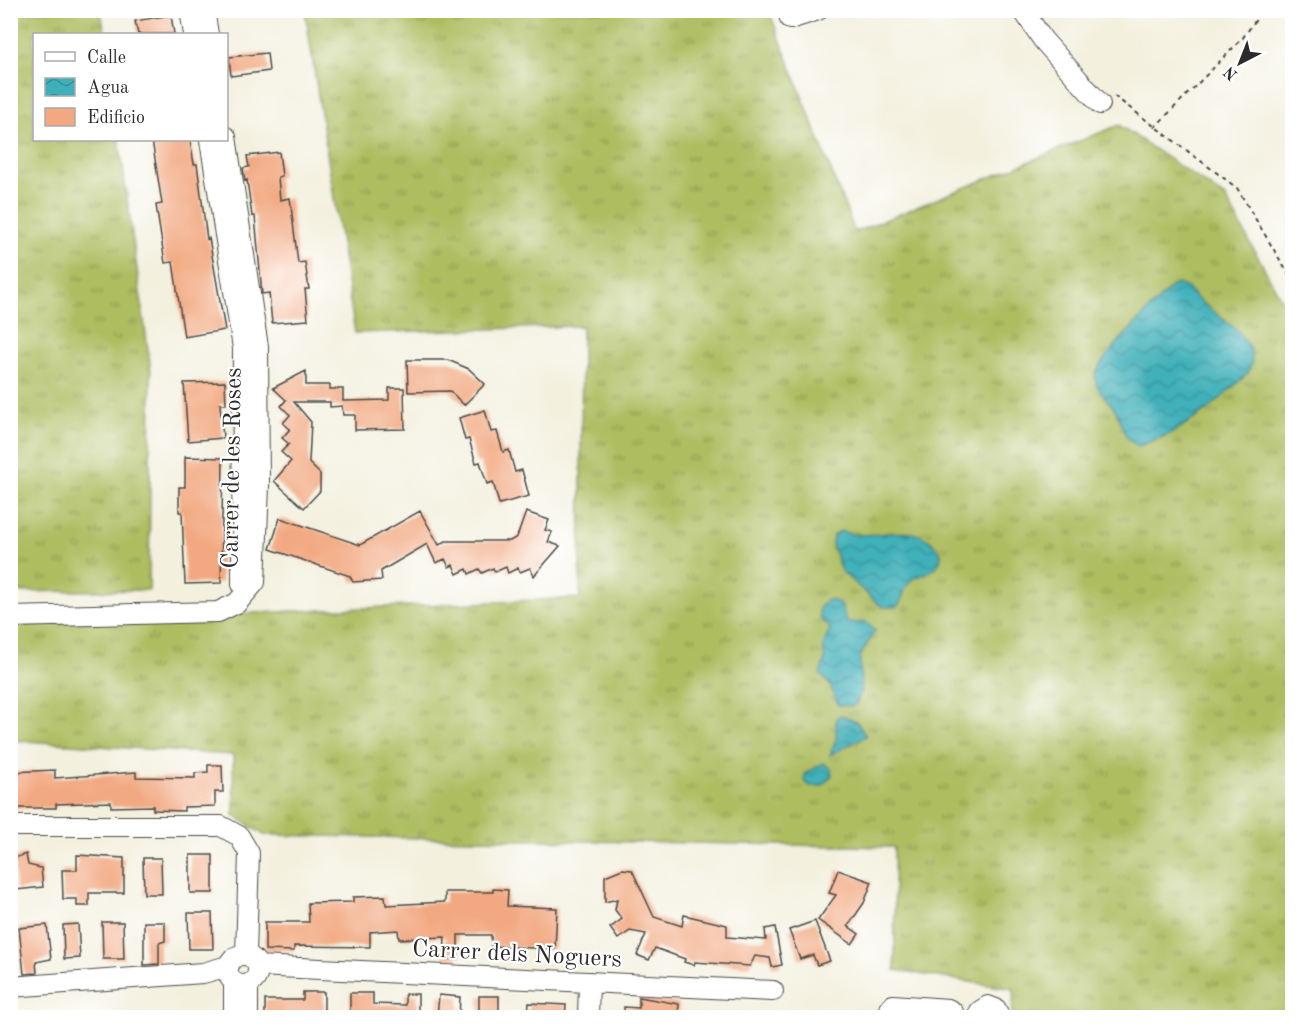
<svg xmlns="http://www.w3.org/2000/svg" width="1303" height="1028" font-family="'Old Standard TT',serif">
<defs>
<pattern id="grass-tufts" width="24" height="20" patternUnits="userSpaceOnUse" patternTransform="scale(1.5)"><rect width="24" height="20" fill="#adbd60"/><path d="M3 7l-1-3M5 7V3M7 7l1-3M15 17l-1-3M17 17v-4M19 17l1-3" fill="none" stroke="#8d9a4f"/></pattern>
<pattern id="water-waves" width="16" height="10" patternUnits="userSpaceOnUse" patternTransform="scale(1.5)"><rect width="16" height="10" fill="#3fb0b9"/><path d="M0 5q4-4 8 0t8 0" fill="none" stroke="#358f97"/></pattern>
</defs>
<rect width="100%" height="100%" fill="#fff"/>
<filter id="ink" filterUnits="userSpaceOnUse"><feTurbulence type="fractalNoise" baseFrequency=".0167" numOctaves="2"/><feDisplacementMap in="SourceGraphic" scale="12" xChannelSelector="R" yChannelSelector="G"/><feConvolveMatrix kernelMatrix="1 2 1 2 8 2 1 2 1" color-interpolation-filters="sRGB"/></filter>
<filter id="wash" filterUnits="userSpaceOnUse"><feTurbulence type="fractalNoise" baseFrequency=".008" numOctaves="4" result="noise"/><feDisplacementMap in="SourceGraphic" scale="24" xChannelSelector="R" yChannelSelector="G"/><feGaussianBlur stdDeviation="1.35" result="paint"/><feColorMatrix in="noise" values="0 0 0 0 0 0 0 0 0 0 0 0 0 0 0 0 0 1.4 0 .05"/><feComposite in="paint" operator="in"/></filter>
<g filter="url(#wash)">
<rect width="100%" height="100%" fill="#f3f0de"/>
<!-- grass -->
<path fill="url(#grass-tufts)" stroke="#6c7446" stroke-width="1.5" d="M10,11H101L105,34H34V140H119L151,371L149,590L11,592Z
M305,11H769L855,232L1119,125L1225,197L1292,319V1017H1012L1014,989L895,970L894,847L264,835L234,815L233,755L11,740L10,624L580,598L582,326L355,333Z"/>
<!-- water -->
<path fill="url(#water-waves)" stroke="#356e72" stroke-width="1.5" d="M1178,284L1188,288L1195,297L1238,331L1250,349L1252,362L1248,373L1208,410L1172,433L1139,446C1123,440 1123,427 1117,413C1111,401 1096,392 1095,378C1093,362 1159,301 1172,286Z
M840,531C845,532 849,534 853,534C888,539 916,518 941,553C940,575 925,570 911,581C903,587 904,600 897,607H882L841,571L832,544L833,535Z
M832,599L841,605L847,623L866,622L875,631L860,656L861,690L857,703L852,706L838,705L830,685L820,674L825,659L823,646L830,628L820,619L819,609L825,601Z
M841,715L857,722L866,736L830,755L836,739V718Z
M823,763L831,769L832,775L822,786H810L804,781L805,774Z"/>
<g id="blocks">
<!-- building -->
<path fill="#f2a981" d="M171,15L174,34H138L135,21Z
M267,53L269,71L231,76L229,57Z
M152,140H190L194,164H197L207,239L209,238L225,330L184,337L173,262L165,263L156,205L162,204Z
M279,152L282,176L278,177L280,200L290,198L298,263L305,262L309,289H305L308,320L272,323L269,293L262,294L255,216H252L247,180L245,181L243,168L249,167L247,156Z
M407,360H448L469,369L485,384L464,405L450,391L408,392Z
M306,371V385H330V389H343V401L389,400V388H404L405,429L355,430V415H343L342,406L330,407V402H294L311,422L309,463L320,474V491L304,508L274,481L291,461L281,452L289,444L282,438L290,429L283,423L290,415L281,406L286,400L273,388Z
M225,382L226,404H220L223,438L188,441L184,383Z
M485,410L491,432L497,431L503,452L509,450L515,472L522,470L529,496L499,504L493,482L487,484L480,462L476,463L469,439L465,440L459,418Z
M185,457L223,458L221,583L185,584L182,512H179V487H185Z
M420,511L439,545L446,541H510L517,537L526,512L549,520L545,530L552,532L548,542L560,546L534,576L530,568L520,572L518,568L508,573L506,567L495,572L493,568L482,573L479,569L469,574L467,569L457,574L453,565L449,567L445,559L436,563L427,544L381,571L382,580L353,582L350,576L270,549L280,518L360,545Z
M208,765H222L223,792H215V806L184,807V811L153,810V806L111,807V802L56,804V808H10V772L55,770V778L136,772V777L195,778V773L208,772Z
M26,854L28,865L41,868L43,887L16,890L14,858Z
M77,855L124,858V893H89V906H77V899H63L62,870H77Z
M190,855H213V893H190Z
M143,858H161L162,894H144Z
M622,869L632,870L654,917L682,926L684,915L727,925V937L766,940L765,929L775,927L782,965L772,967L770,958L755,956L750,966L695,962L694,965L684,962L685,959L655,948L649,960L637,955L646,934L630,931L618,939L610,928L622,919L615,910L617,899L605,902V876Z
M838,870L872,882L864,903L848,926L859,934L852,944L818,920L836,895L829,893Z
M493,889L508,890L507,906L557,908L555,949L491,946V935H458V959H444L445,937L399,939L398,930L370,932V947L294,946V951L265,950V922H309L308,903L353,902V897L385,896L386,905L445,902V892H493Z
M188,913H212L213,949H189Z
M815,921L830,961L817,965L813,955L800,959L789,930Z
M102,922H123L124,959H103Z
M144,922H165V941L159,943V964L144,965Z
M78,924L80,958L64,959L63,925Z
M47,925L51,959L36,962L37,973L24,974L19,928Z
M303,992H324V1017H265V1000H303Z
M350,993H373V1004L405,1005V994H418V1017H350Z
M439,995L460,997L459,1017H437Z
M479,996H499V1017H479Z
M639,997L679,1004L678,1017H624V1007L639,1008Z
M529,1003L566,1005L565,1017H528Z"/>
</g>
</g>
<g filter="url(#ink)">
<use href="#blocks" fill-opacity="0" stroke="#494946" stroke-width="1.5"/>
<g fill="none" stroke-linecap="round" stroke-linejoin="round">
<!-- minor casing -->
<g stroke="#494946" stroke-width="22">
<path id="minor" d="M190,10L194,34
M204,10L208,34
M1023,10L1043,40L1100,104
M790,19L818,10
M210,140L243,348L242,584
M10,617L218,612L237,603L255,582L259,486L258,347L226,137
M10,826H221L239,836L249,853L246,955
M228 970a15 15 0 1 1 30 0a15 15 0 1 1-30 0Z
M258,966L773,991
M10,987L203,973L228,966
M234,1018V982
M248,1018V984
M588,1018L589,982
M888,1018L889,1009L893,1005L948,1009L953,1012V1018
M977,1018L980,1011L988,1006L996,1009L1000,1018"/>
</g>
<!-- path -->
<path stroke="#494946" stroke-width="2" stroke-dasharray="4.5 4.5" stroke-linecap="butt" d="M1114,96L1237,188L1292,280
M1154,128L1242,39L1263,10"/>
<!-- minor -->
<use href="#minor" stroke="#fff" stroke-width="20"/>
</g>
</g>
<g text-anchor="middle" stroke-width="4.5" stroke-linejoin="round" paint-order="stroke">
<!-- street labels -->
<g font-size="24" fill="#2b2b2b" stroke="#fff">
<text transform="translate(231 468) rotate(-89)" y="8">Carrer de les Roses</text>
<text transform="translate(517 953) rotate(3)" y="8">Carrer dels Noguers</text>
</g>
</g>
<!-- margin -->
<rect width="1303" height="1028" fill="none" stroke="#fff" stroke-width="36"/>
<!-- legend -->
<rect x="33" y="33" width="195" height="108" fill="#ffffff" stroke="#aaaaaa" stroke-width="1.5"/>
<rect x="45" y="52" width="30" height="9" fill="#ffffff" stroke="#aaaaaa" stroke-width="1.5"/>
<text x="87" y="63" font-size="18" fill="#2b2b2b">Calle</text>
<rect x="45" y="78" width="30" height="18" fill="url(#water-waves)" stroke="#aaaaaa" stroke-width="1.5"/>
<text x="87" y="93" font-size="18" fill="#2b2b2b">Agua</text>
<rect x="45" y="108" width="30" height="18" fill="#f2a981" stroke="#aaaaaa" stroke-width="1.5"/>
<text x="87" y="123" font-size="18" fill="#2b2b2b">Edificio</text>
<!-- north arrow -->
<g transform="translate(1240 63) rotate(222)" stroke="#ffffff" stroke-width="4.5" paint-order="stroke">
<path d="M0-4.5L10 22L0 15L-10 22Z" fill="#2b2b2b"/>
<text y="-9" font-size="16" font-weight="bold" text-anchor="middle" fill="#2b2b2b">N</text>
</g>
</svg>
